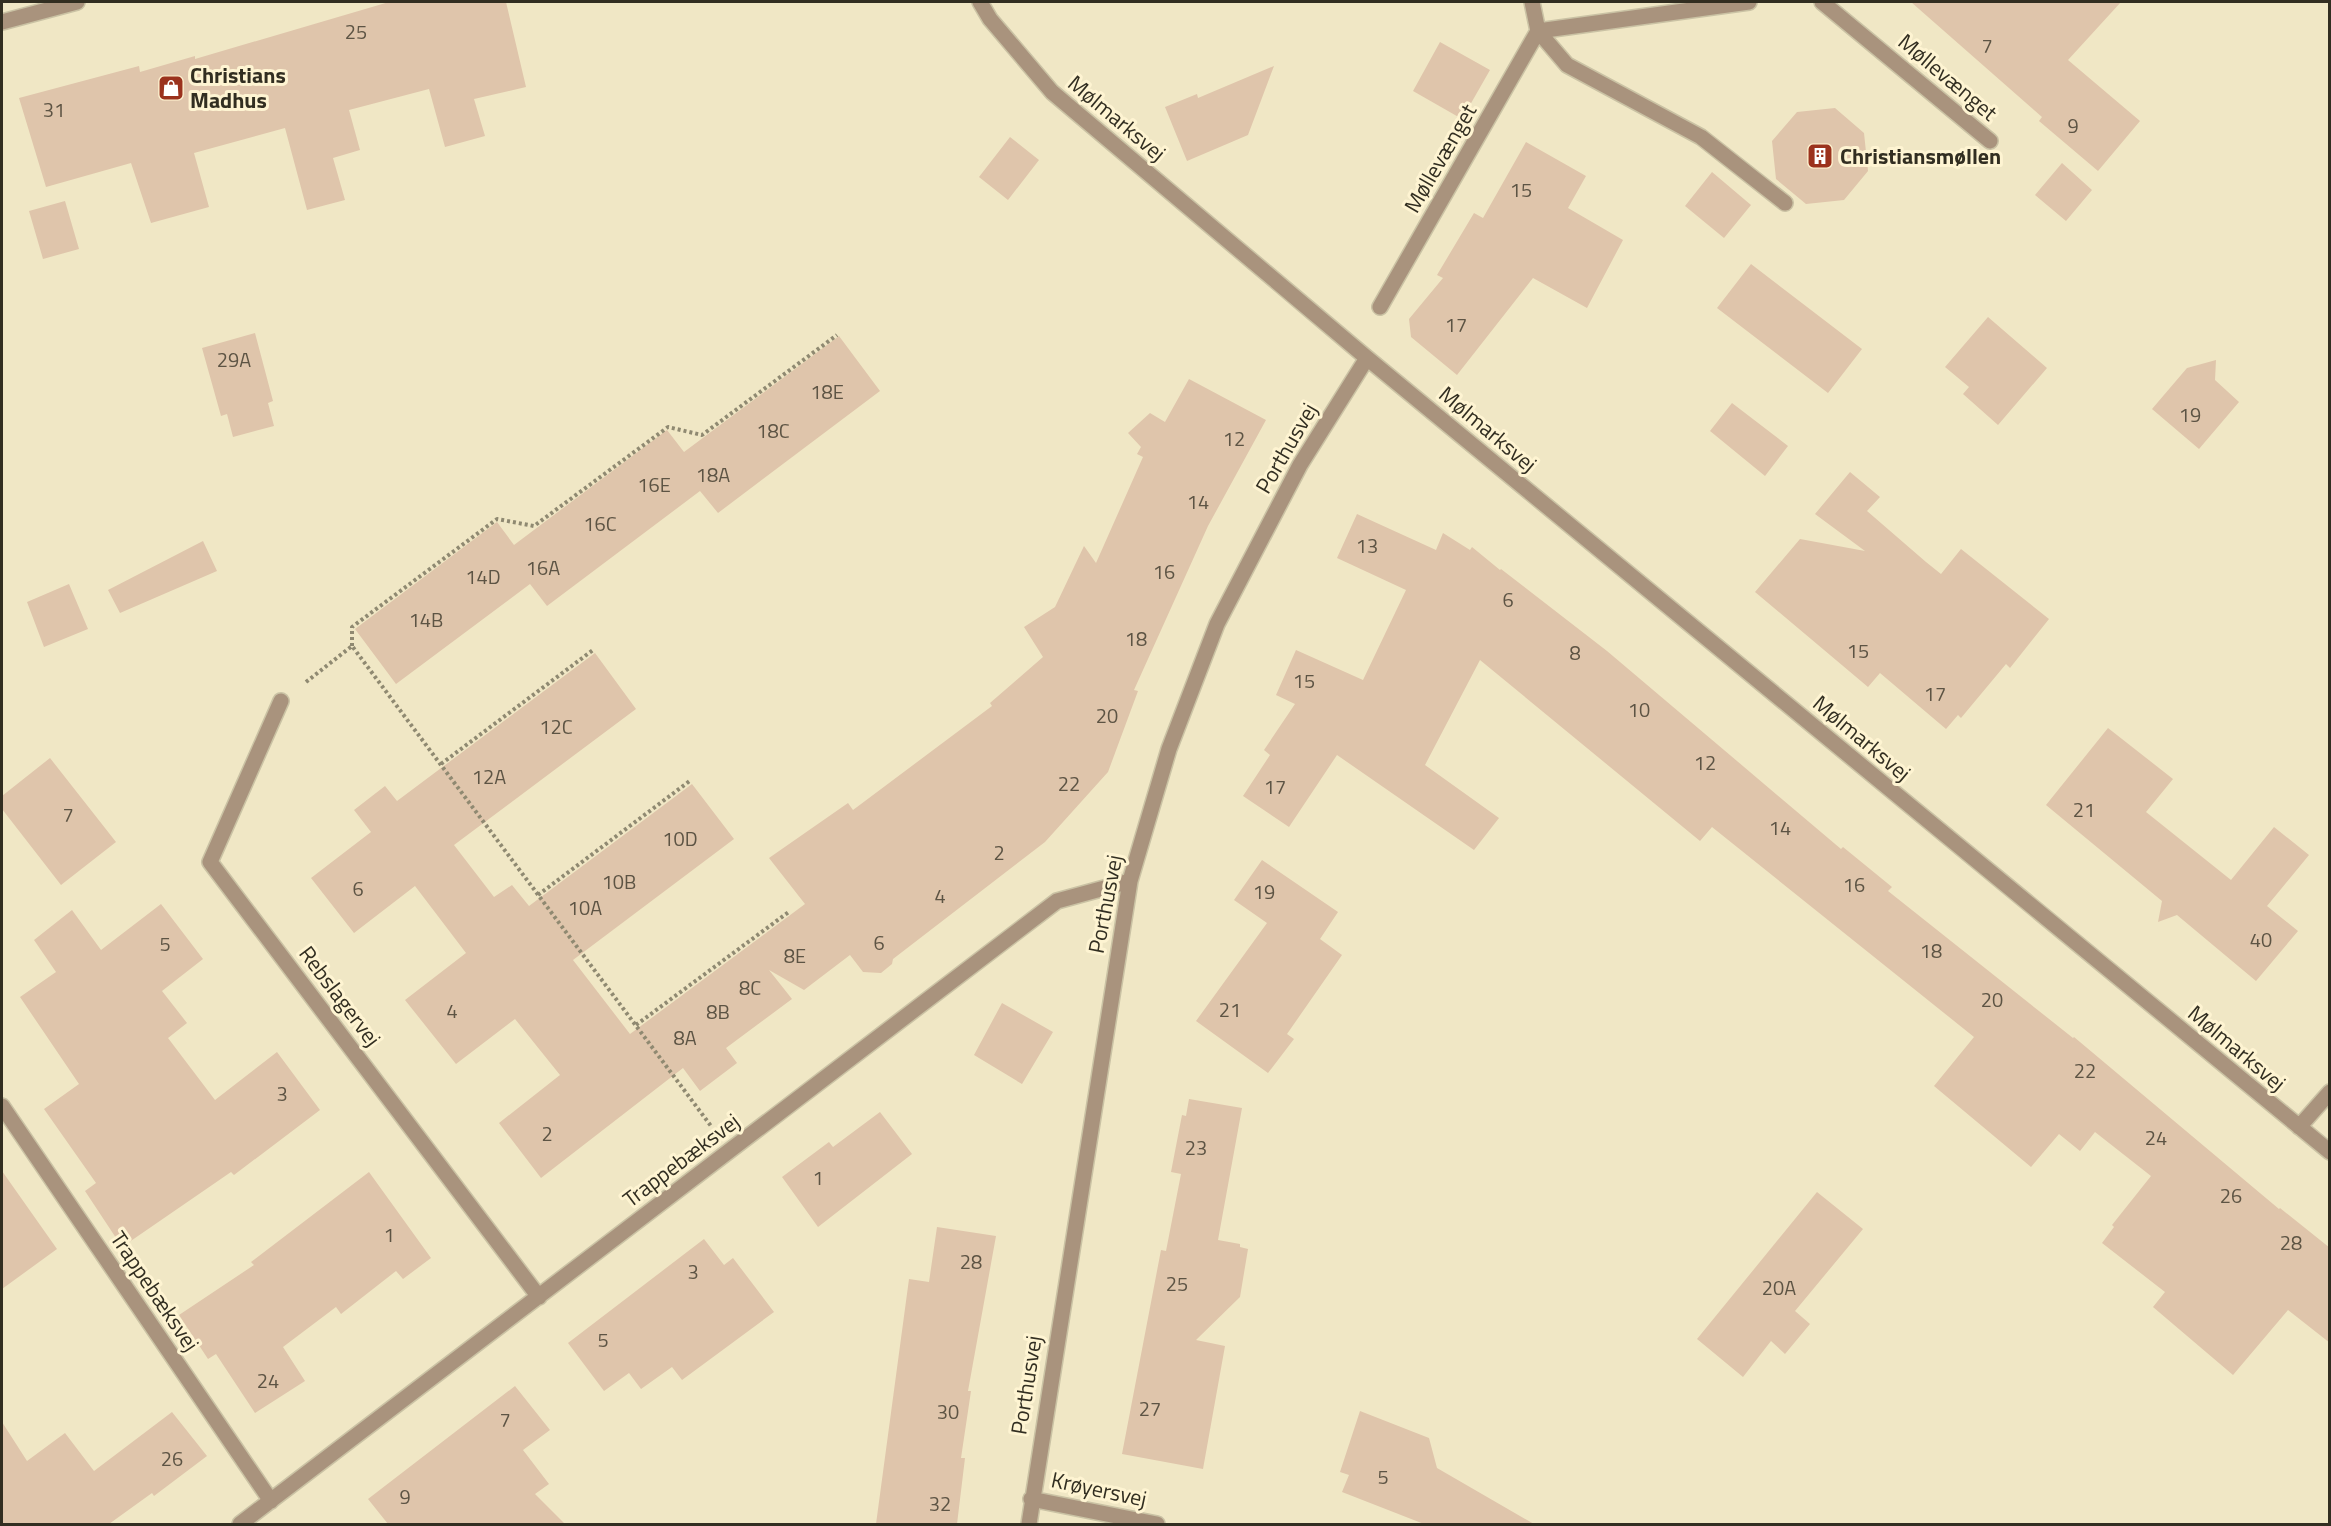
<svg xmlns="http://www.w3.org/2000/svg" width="2331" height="1526" font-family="'Titillium Web',sans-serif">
<rect width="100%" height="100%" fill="#f0e7c5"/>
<!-- building -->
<path fill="#dfc5ab" d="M389,2H506L526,87L474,99L485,136L445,147L429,89L349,110L360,150L333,158L345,200L307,210L285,128L194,153L209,207L151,223L131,163L46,187L19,98L139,66L140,72L195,56V59Z
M1911,2H2121L2068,60L2140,121L2098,171L2039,121L2042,117Z
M1440,42L1490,70L1462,119L1413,91Z
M1274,66L1248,135L1187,161L1165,107L1197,94L1198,98Z
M1835,108L1864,133L1868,171L1844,200L1806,204L1776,179L1772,141L1797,112Z
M1010,137L1039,160L1008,200L979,177Z
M1526,142L1586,176L1568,208L1623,240L1587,308L1533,278L1457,375L1411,337L1409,319L1443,278L1437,275L1474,213L1483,218Z
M2062,163L2092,190L2066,221L2035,195Z
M1712,172L1751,205L1724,238L1685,206Z
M65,201L79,249L43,259L29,211Z
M1751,264L1862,349L1828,393L1717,308Z
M1988,317L2047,368L1998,425L1963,394L1969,387L1945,367Z
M255,333L273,401L268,403L274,426L233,437L227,414L221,416L202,348Z
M839,336L880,391L718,513L700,491L547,606L530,584L396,684L355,629L497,522L514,545L667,430L684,452Z
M2216,360L2215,380L2239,402L2199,449L2152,409L2187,368Z
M1189,379L1266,420L1208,526L1134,690L1138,691L1108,772L1045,842L893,959L892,964L881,973L863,972L850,955L804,990L769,970L792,999L726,1048L737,1063L700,1091L683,1068L541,1178L499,1123L560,1075L515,1019L456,1064L405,1000L466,953L415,886L354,933L311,878L371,832L354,810L385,786L397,801L595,653L636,709L454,845L494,897L512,885L529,906L692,784L734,839L573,960L630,1034L805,904L769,858L848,803L853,810L992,706L990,703L1043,657L1024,627L1055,607L1084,546L1096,563L1143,457L1137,454L1141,447L1128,433L1150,413L1165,422Z
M1732,403L1788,446L1765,476L1710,431Z
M1850,472L1880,497L1867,511L1926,562L1941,574L1961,549L2049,619L2010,668L2006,664L1961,718L1958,715L1946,729L1880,673L1868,687L1755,592L1800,539L1865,551L1815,514Z
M1357,514L1436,550L1443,533L1470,550L1472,547L1500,570L1501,569L1607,651L1841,849L1843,847L1892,887L1888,891L2073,1038L2074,1037L2279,1209L2280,1208L2330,1248V1343L2288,1310L2233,1375L2153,1307L2165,1292L2102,1243L2114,1227L2112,1225L2151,1176L2095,1132L2080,1151L2059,1134L2031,1167L1934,1086L1974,1037L1712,827L1700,841L1480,660L1425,765L1499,818L1474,850L1337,755L1289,827L1243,796L1270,755L1264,750L1295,704L1276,695L1296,650L1363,680L1406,590L1337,558Z
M203,541L217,571L120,613L108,590Z
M69,584L88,629L44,647L27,602Z
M2108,728L2173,779L2146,812L2231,880L2274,827L2309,855L2267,906L2298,931L2256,981L2177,915L2158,922L2162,901L2046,805Z
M50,758L116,842L61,885L2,809V796Z
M1262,860L1338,912L1320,939L1342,955L1287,1034L1294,1039L1268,1073L1196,1021L1267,923L1234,900Z
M161,904L203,959L162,991L187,1023L168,1038L215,1100L277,1052L320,1110L234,1175L231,1172L122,1247L85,1191L96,1183L44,1109L79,1084L20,997L56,972L34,940L72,910L101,950Z
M1002,1003L1053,1032L1022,1084L974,1055Z
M1189,1099L1242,1108L1218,1240L1240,1244V1247L1248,1249L1240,1297L1196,1340L1225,1346L1203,1469L1122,1454L1161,1250L1166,1251L1181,1174L1171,1172L1182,1115L1186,1116Z
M880,1112L912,1154L818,1227L782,1177L829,1142L833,1147Z
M2,1171L57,1249L2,1289Z
M369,1172L431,1258L403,1279L396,1271L341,1314L336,1307L283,1347L305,1381L255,1413L216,1354L208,1359L179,1315L254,1265L251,1262Z
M1817,1192L1863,1229L1795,1311L1810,1324L1785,1354L1771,1341L1743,1377L1697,1339Z
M937,1227L996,1236L968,1391H971L961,1458H965L957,1524H876L909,1279L929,1282Z
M704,1239L724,1265L733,1258L774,1312L682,1380L672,1367L641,1389L629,1373L604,1391L568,1343Z
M515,1386L550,1430L523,1450L549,1484L535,1494L565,1524H388L368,1499Z
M1360,1411L1429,1438L1437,1468L1534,1524H1424L1342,1492L1349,1475L1340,1472Z
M172,1412L207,1456L154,1496L152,1493L109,1524H2V1422L27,1461L65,1433L94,1471Z"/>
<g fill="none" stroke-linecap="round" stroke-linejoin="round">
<!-- minor casing -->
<g stroke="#cac2a4" stroke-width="18">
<path id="minor" d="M980,2L990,19L1052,92L1367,358L2330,1152
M1822,2L1990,141
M2,22L77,2
M1538,31L1567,65L1701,137L1785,203
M1538,31L1749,2
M1380,307L1538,31L1532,2
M281,701L210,862L539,1297
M2,1106L271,1501
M2299,1127L2330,1092
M1031,1499L1157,1524
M240,1524L1057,901L1130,881
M1029,1524L1130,881L1169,749L1217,624L1300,465L1367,358"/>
</g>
<!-- path -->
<path stroke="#8f8971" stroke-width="4" stroke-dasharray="3 3" stroke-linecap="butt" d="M352,646V627L497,519L534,526L668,427L702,435L837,335
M306,682L352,646L711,1126
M441,764L593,650
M538,895L691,780
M636,1025L790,911"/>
<!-- minor -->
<use href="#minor" stroke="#a9937d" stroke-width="15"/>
</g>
<!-- icons -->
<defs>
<g id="shop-square" transform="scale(1.35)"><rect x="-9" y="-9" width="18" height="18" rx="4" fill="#9b321d" stroke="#fef4d2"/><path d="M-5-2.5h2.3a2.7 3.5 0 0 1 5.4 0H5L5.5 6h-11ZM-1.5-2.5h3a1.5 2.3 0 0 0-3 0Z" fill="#fff"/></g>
<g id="building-square" transform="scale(1.35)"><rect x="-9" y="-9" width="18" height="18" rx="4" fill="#9b321d" stroke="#fef4d2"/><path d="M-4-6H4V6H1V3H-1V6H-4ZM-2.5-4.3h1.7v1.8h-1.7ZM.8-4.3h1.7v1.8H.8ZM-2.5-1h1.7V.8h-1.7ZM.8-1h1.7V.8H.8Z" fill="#fff"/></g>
</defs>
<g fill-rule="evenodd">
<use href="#shop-square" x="171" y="88"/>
<use href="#building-square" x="1820" y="156"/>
</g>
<g text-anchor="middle" stroke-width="6" stroke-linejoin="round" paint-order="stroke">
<!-- number labels -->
<g font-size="20" fill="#5d5444">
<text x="356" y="39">25</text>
<text x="1987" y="53">7</text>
<text x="54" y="117">31</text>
<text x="2073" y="133">9</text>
<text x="1521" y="197">15</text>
<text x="1456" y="332">17</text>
<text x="234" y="367">29A</text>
<text x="827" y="399">18E</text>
<text x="2190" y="422">19</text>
<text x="773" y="438">18C</text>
<text x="1234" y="446">12</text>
<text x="713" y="482">18A</text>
<text x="654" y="492">16E</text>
<text x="1198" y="509">14</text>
<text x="600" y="531">16C</text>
<text x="1367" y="553">13</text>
<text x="543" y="575">16A</text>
<text x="1164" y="579">16</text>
<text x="483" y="584">14D</text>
<text x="1508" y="607">6</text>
<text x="426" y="627">14B</text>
<text x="1136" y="646">18</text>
<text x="1858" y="658">15</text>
<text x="1575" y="660">8</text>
<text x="1304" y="688">15</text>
<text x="1935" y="701">17</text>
<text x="1639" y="717">10</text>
<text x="1107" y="723">20</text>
<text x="556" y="734">12C</text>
<text x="1705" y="770">12</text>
<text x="489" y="784">12A</text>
<text x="1069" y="791">22</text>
<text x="1275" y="794">17</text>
<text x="2084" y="817">21</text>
<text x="68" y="822">7</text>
<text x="1780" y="835">14</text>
<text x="680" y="846">10D</text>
<text x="999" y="860">2</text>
<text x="619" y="889">10B</text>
<text x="1854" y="892">16</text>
<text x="358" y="896">6</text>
<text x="1264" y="899">19</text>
<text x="940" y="903">4</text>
<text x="585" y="915">10A</text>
<text x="2261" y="947">40</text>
<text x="879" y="950">6</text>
<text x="165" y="951">5</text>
<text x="1931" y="958">18</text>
<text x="795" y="963">8E</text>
<text x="750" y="995">8C</text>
<text x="1992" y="1007">20</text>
<text x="1230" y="1017">21</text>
<text x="452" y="1018">4</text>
<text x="718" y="1019">8B</text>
<text x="685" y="1045">8A</text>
<text x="2085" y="1078">22</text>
<text x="282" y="1101">3</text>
<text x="547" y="1141">2</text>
<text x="2156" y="1145">24</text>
<text x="1196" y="1155">23</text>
<text x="818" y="1185">1</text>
<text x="2231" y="1203">26</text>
<text x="389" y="1242">1</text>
<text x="2291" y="1250">28</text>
<text x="971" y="1269">28</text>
<text x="693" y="1279">3</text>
<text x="1177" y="1291">25</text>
<text x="1779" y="1295">20A</text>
<text x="603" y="1347">5</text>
<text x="268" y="1388">24</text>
<text x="1150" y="1416">27</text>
<text x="948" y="1419">30</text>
<text x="505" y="1427">7</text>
<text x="172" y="1466">26</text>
<text x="1383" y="1484">5</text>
<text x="405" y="1504">9</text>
<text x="940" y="1511">32</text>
</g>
<!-- poi labels -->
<g font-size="22" font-weight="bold" fill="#322e21" stroke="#fef4d2" text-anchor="start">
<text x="190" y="83">Christians<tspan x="190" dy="25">Madhus</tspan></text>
<text x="1840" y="164">Christiansmøllen</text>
</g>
<!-- street labels -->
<g font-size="22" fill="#322e21" stroke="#fef4d2">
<text transform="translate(1948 77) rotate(40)" y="8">Møllevænget</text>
<text transform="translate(1117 118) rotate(40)" y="8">Mølmarksvej</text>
<text transform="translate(1440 158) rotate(-60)" y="8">Møllevænget</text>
<text transform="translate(1488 429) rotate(40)" y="8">Mølmarksvej</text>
<text transform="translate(1286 448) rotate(-60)" y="8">Porthusvej</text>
<text transform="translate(1862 738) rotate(40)" y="8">Mølmarksvej</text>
<text transform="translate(1105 904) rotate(-79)" y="8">Porthusvej</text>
<text transform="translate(340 996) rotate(53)" y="8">Rebslagervej</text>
<text transform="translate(2237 1048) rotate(40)" y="8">Mølmarksvej</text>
<text transform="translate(681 1160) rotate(-37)" y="8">Trappebæksvej</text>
<text transform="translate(155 1291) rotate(56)" y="8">Trappebæksvej</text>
<text transform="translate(1026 1385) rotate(-81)" y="8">Porthusvej</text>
<text transform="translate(1099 1489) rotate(12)" y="8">Krøyersvej</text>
</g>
</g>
<!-- border -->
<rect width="2331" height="1526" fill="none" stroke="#322e21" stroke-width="6"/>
</svg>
